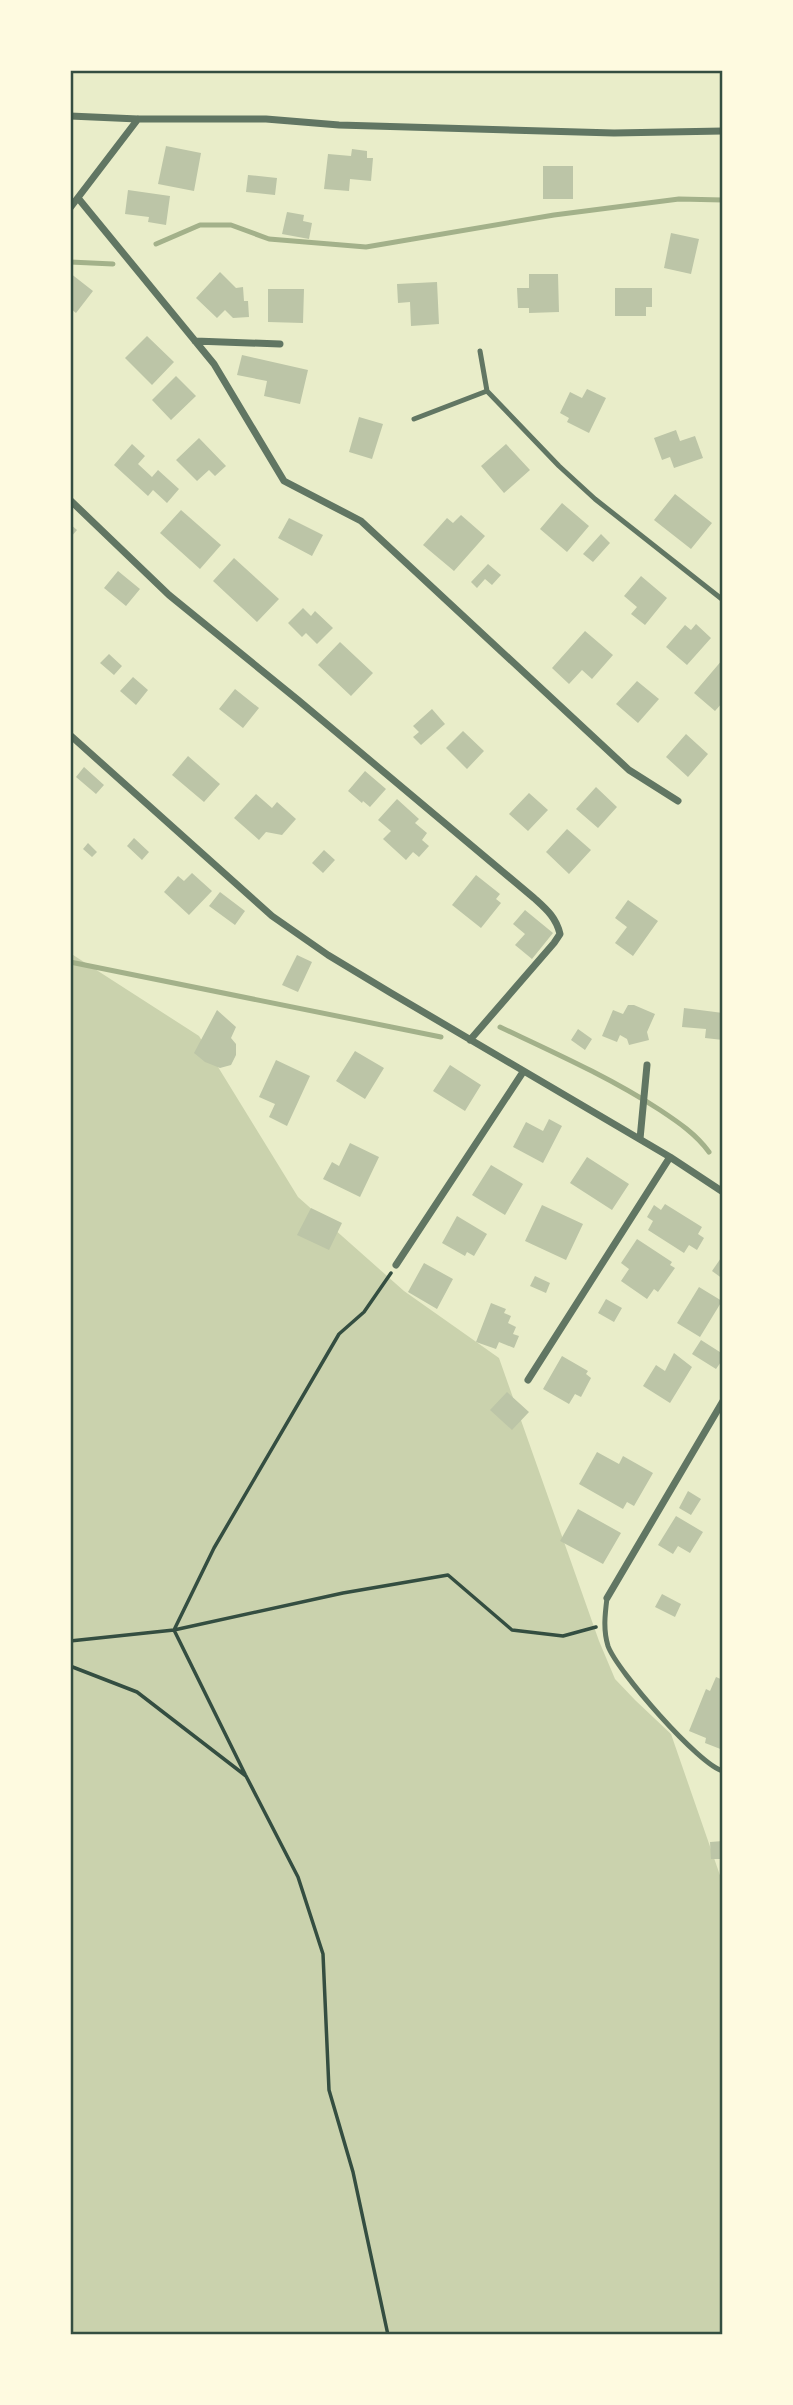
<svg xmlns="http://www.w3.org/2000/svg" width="793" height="2405" font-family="Roboto,sans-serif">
<rect width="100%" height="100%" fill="#e9edc9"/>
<!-- green -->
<path fill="#cad2ad" d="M70,953L199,1036L298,1197L404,1291L499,1358L599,1641L615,1679L635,1700L671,1734L723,1884V2335H70Z"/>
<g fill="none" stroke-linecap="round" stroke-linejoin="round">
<!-- stream -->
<path stroke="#a3b18a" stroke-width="5" d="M156,244L200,225H231L269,239L366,247L554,215L679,199L723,200
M70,262L113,264
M70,962L441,1037
M500,1027C555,1053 609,1077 660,1110C678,1122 696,1134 709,1152"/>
</g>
<!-- building -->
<path fill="#bcc5a7" d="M166,146L201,153L194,191L158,184Z
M352,149L367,151V158H373L371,181L350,179L349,191L324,189L328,154L351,156Z
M543,166H573V199H543Z
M248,175L277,178L275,195L246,192Z
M128,190L170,196L166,225L148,222L149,217L125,214Z
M287,212L304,215L303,221L312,223L309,239L282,234Z
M671,233L699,239L691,274L664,268Z
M220,272L236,288L243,287L244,301H248L249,317L233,318L225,310L217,318L196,298Z
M70,273L93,291L76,313L70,308Z
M529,274H558L559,312L529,313V308H518L517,288H529Z
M437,282L439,324L411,326L410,302L398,303L397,284Z
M615,288H652V307H646V316H615Z
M268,289H304L303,323L268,322Z
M147,336L174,362L152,385L125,358Z
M242,355L308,370L300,404L264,396L267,381L237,375Z
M176,376L196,396L171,420L152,400Z
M587,389L606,398L589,433L567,422L569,418L560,413L570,392L582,398Z
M359,417L383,424L372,459L349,452Z
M676,430L680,441L695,436L703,458L674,468L670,457L662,460L654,438Z
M199,438L226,466L215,476L209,470L197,481L176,460Z
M132,444L145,456L138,464L152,477L158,470L179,489L167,503L153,490L148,496L114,465Z
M506,444L530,470L504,493L481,466Z
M675,494L712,523L691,549L654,520Z
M562,503L589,526L567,552L540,529Z
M181,510L221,545L200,569L160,533Z
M461,515L485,536L454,571L423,545L447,518L453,523Z
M289,518L323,535L312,556L278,538Z
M70,524L77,530L70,538Z
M601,534L610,543L593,562L583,554Z
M234,558L279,599L257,622L213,581Z
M488,564L501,575L492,585L485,579L477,588L471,582Z
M118,571L140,589L126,606L104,588Z
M641,576L667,598L645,625L631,614L637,607L624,596Z
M303,608L311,616L315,611L333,628L317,644L306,633L302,637L288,623Z
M696,624L711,638L687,665L666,647L685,625L691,630Z
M585,631L613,655L592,679L582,670L569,684L552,668Z
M340,642L373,673L351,696L318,665Z
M109,654L122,666L114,675L100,663Z
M723,659V702L715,711L694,693Z
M133,677L148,690L136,705L120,691Z
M637,681L659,699L638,723L616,704Z
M235,689L259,708L243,728L219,709Z
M432,709L445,724L421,745L413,737L419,732L413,726Z
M463,731L484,751L467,769L446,748Z
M686,734L708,754L688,777L666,757Z
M188,756L220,784L204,802L172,775Z
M84,767L104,785L96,794L76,777Z
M365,771L386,789L370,807L363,801L362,803L348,791Z
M596,787L617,807L598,828L576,809Z
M529,793L548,810L528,831L509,814Z
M256,794L272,808L277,802L296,819L282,835L266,832L259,840L234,818Z
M397,799L419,819L415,823L427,833L422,840L429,846L419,857L413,852L406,860L383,839L391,831L378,820Z
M567,829L591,850L569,874L546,852Z
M134,838L149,852L142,860L127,846Z
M88,843L97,852L92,857L83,849Z
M324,850L335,860L323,873L312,863Z
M192,873L212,891L189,915L164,892L178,876L184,881Z
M476,875L500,894L496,899L501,903L481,928L452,905Z
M220,892L245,911L235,925L209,906Z
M628,900L658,921L633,956L615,943L627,927L615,918Z
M525,910L553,933L532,959L515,945L525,934L513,924Z
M297,955L312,962L298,992L282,985Z
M628,1005H634L655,1014L647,1032L649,1040L629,1045L627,1039L620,1035L617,1042L602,1036L613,1010L623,1014Z
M684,1008L723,1013V1040L705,1038L706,1029L682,1027Z
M217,1010L236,1027L231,1038L236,1044V1055L231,1065L220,1068L205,1062L194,1053Z
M578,1029L592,1039L585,1050L571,1040Z
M355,1051L384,1068L365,1099L336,1081Z
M276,1060L310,1076L287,1126L269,1117L275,1104L259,1097Z
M450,1065L481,1085L465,1111L433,1091Z
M549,1119L562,1126L543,1163L513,1147L526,1122L543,1131Z
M350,1143L379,1157L360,1197L323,1179L332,1162L339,1166Z
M587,1157L629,1184L612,1210L570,1183Z
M491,1165L523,1184L505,1215L472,1195Z
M665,1204L702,1227L698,1234L704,1238L697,1250L689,1245L684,1253L648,1230L653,1221L647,1217L654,1205L661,1210Z
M542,1205L583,1224L566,1260L525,1241Z
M311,1208L342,1223L329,1250L297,1235Z
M457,1216L487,1234L474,1256L467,1252L465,1256L442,1243Z
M637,1239L672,1262L670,1265L675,1268L658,1292L654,1289L647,1299L621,1281L629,1269L621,1263Z
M723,1255V1279L712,1271Z
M424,1263L453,1279L437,1309L408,1292Z
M535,1276L550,1283L546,1293L530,1286Z
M699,1287L722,1301L700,1337L677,1323Z
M606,1299L622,1308L614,1322L598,1313Z
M491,1303L506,1309L504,1313L511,1316L508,1323L516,1327L513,1334L519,1336L514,1348L499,1342L496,1349L476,1342Z
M701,1340L723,1354V1359L716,1369L692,1354Z
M674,1353L692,1367L670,1403L643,1386L656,1365L665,1371Z
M562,1356L588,1371L586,1374L591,1378L581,1397L575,1394L569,1404L543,1389Z
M507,1392L529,1412L512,1430L490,1410Z
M597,1452L619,1464L623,1456L653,1473L634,1506L627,1502L623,1509L579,1484Z
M688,1491L701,1499L691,1515L679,1508Z
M578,1509L621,1533L603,1564L560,1541Z
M676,1516L703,1532L690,1553L678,1546L673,1554L658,1545Z
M662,1594L681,1604L675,1617L655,1607Z
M716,1677L723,1680V1750L705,1743L706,1738L689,1731L706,1689L710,1691Z
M723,1841V1859H711L710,1842Z"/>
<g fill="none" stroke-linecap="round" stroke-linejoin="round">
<!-- path -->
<path stroke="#344e41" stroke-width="3.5" d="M70,1641L174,1630L343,1593L448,1575L512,1630L563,1636L596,1627
M70,1666L137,1692L246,1776L298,1877L323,1954L329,2090L353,2172L388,2335
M245,1774L174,1630L214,1548L339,1334L364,1312L391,1273"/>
<!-- service -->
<path stroke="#617663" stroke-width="5" d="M480,351L487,391L559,466L595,499L723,600
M414,419L487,391
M607,1598C605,1614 603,1630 608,1646C617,1671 700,1766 723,1771"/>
<!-- minor -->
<path stroke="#617663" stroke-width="7" d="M70,116L138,119H266L339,125L614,133L723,131
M78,198L214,364L284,481L361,521L629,770L678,801
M70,208L138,119
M195,341L280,344
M70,500L169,595L298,700L534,898C546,909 556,917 560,934L554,943L470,1040
M70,735L272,916L328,955L391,993L670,1157L723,1192
M640,1139L647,1065
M396,1265L523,1072
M528,1380L670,1157
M607,1598L723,1401"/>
</g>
<!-- border -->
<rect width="793" height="2405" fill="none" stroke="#fefae0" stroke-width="144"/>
<rect x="72" y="72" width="649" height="2261" fill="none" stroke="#344e41" stroke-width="2.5"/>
</svg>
